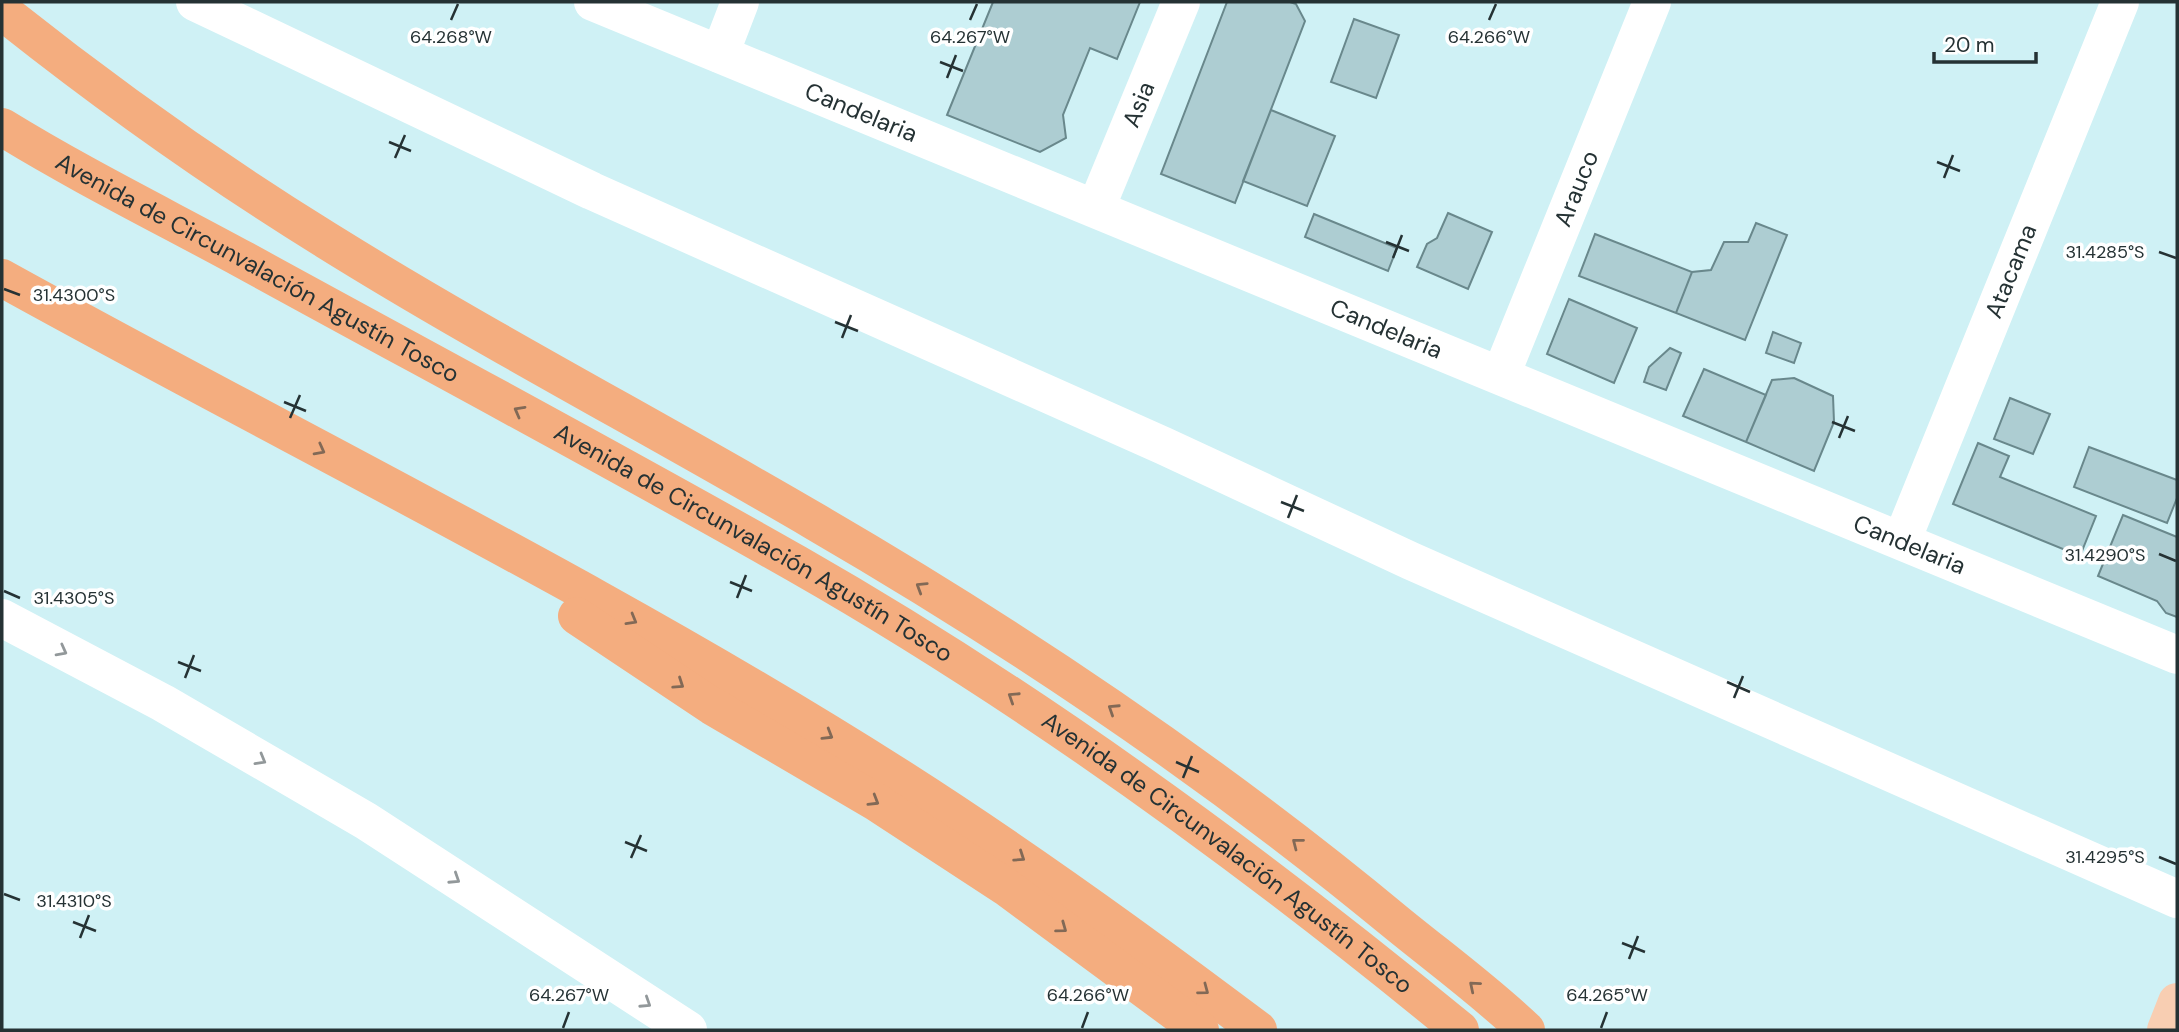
<svg xmlns="http://www.w3.org/2000/svg" width="2179" height="1032" font-family="'DM Sans',sans-serif">
<rect width="100%" height="100%" fill="#cff1f5"/>
<!-- building -->
<path fill="#adcdd2" stroke="#69888c" stroke-width="2" d="M993,2H1140L1117,59L1090,48L1063,115L1066,138L1040,152L947,115Z
M1227,2H1290L1296,4L1305,21L1235,203L1161,174Z
M1354,19L1399,35L1376,98L1331,82Z
M1271,110L1335,136L1307,206L1243,181Z
M1448,213L1492,232L1468,289L1417,267L1427,244L1437,238Z
M1314,214L1397,248L1388,271L1305,237Z
M1756,223L1787,235L1745,340L1676,313L1692,272L1711,270L1724,242H1748Z
M1595,234L1692,272L1676,313L1579,276Z
M1569,299L1637,328L1614,383L1547,354Z
M1773,332L1801,343L1794,363L1766,353Z
M1670,348L1681,353L1666,390L1644,382L1649,367Z
M1704,369L1766,395L1746,442L1683,416Z
M1794,378L1833,396L1834,422L1814,471L1746,442L1772,380Z
M2010,398L2050,414L2033,454L1994,439Z
M1978,443L2009,456L2000,477L2096,516L2080,556L1953,504Z
M2089,447L2177,480V498L2167,523L2074,487Z
M2123,515L2177,537V617L2166,613L2157,601L2098,576Z"/>
<g fill="none" stroke-linecap="round" stroke-linejoin="round">
<!-- minor -->
<g stroke="#fff" stroke-width="38">
<path d="M195,2L592,191L1164,446L1411,561L2177,899"/>
<path id="s1" d="M593,2L2177,655"/>
<path d="M720,54L740,2"/>
<path id="s2" d="M1096,208L1181,2"/>
<path id="s3" d="M1501,375L1652,2"/>
<path id="s4" d="M1902,540L2120,2"/>
<path d="M2,618L163,703L366,821L688,1030"/>
</g>
<!-- major -->
<path stroke="#f8ceb2" stroke-width="38" d="M2166,1030L2177,1002"/>
<!-- highway -->
<g stroke="#f4ad7f" stroke-width="38">
<path d="M2,11C106,94 213,170 326,240C485,339 652,426 814,521C1019,640 1216,773 1398,924C1441,959 1486,992 1526,1030"/>
<path id="s5" d="M2,127C80,175 163,216 244,260C428,361 614,460 797,564C1032,698 1251,858 1460,1030"/>
<path d="M2,278C300,443 609,593 897,776C1021,855 1140,941 1258,1030"/>
<path d="M577,616L712,706L876,802L1006,887L1200,1030"/>
</g>
</g>
<!-- one-way arrows -->
<defs><path id="oneway-chevron" d="M-2-3.5L2.5 0L-2 3.5" fill="none" stroke-width="1.6" stroke-linecap="round" stroke-linejoin="round" transform="scale(1.75)"/></defs>
<g stroke="#826956">
<use href="#oneway-chevron" transform="translate(519 411) rotate(-151)"/>
<use href="#oneway-chevron" transform="translate(320 450) rotate(28)"/>
<use href="#oneway-chevron" transform="translate(921 587) rotate(-148)"/>
<use href="#oneway-chevron" transform="translate(632 620) rotate(30)"/>
<use href="#oneway-chevron" transform="translate(679 684) rotate(34)"/>
<use href="#oneway-chevron" transform="translate(1013 697) rotate(-147)"/>
<use href="#oneway-chevron" transform="translate(1113 709) rotate(-147)"/>
<use href="#oneway-chevron" transform="translate(828 735) rotate(31)"/>
<use href="#oneway-chevron" transform="translate(874 801) rotate(31)"/>
<use href="#oneway-chevron" transform="translate(1297 843) rotate(-142)"/>
<use href="#oneway-chevron" transform="translate(1020 857) rotate(34)"/>
<use href="#oneway-chevron" transform="translate(1062 928) rotate(36)"/>
<use href="#oneway-chevron" transform="translate(1474 986) rotate(-140)"/>
<use href="#oneway-chevron" transform="translate(1204 990) rotate(37)"/>
</g>
<g stroke="#92989a">
<use href="#oneway-chevron" transform="translate(62 651) rotate(28)"/>
<use href="#oneway-chevron" transform="translate(261 760) rotate(30)"/>
<use href="#oneway-chevron" transform="translate(455 879) rotate(33)"/>
<use href="#oneway-chevron" transform="translate(646 1003) rotate(33)"/>
</g>
<!-- ticks -->
<path fill="none" stroke="#253234" stroke-width="2.5" d="M451,20L458,4M970,20L977,4M1489,20L1496,4M940,62L963,71M947,78L956,55M389,142L411,151M395,158L405,135M1937,162L1960,171M1944,178L1953,155M1386,242L1409,251M2159,252L2176,258M1393,258L1402,235M4,289L20,295M835,322L858,331M842,338L851,315M284,402L306,411M290,418L300,395M1832,422L1855,431M1839,438L1848,416M1281,502L1304,511M1288,518L1297,495M2159,554L2176,561M730,582L752,591M4,591L20,598M737,598L746,575M178,662L201,671M185,678L194,655M1727,682L1750,692M1734,698L1743,676M1176,762L1199,772M1183,778L1192,756M625,842L647,851M2159,857L2176,864M631,858L641,835M4,894L20,900M73,922L96,931M80,938L89,915M1622,943L1645,952M1629,959L1638,936M563,1028L569,1012M1082,1028L1088,1012M1601,1028L1607,1012"/>
<g text-anchor="middle" stroke-width="7" stroke-linejoin="round" paint-order="stroke">
<!-- street labels -->
<g font-size="24" fill="#253234" stroke="#fff">
<text dy="8" stroke="none"><textPath href="#s2" startOffset="112">Asia</textPath></text>
<text dy="8" stroke="none"><textPath href="#s1" startOffset="290">Candelaria</textPath></text>
<text dy="8" stroke="none"><textPath href="#s3" startOffset="201">Arauco</textPath></text>
<text dy="8" stroke="none"><textPath href="#s5" startOffset="292">Avenida de Circunvalación Agustín Tosco</textPath></text>
<text dy="8" stroke="none"><textPath href="#s4" startOffset="290">Atacama</textPath></text>
<text dy="8" stroke="none"><textPath href="#s1" startOffset="858">Candelaria</textPath></text>
<text dy="8" stroke="none"><textPath href="#s1" startOffset="1424">Candelaria</textPath></text>
<text dy="8" stroke="none"><textPath href="#s5" startOffset="859">Avenida de Circunvalación Agustín Tosco</textPath></text>
<text dy="8" stroke="none"><textPath href="#s5" startOffset="1426">Avenida de Circunvalación Agustín Tosco</textPath></text>
</g>
</g>
<g font-size="18" text-anchor="middle" fill="#253234" stroke="#fff" stroke-width="7" stroke-linejoin="round" paint-order="stroke">
<text x="970" y="43">64.267°W</text>
<text x="451" y="43">64.268°W</text>
<text x="1489" y="43">64.266°W</text>
<text x="2105" y="258">31.4285°S</text>
<text x="74" y="301">31.4300°S</text>
<text x="2105" y="561">31.4290°S</text>
<text x="74" y="604">31.4305°S</text>
<text x="2105" y="863">31.4295°S</text>
<text x="74" y="907">31.4310°S</text>
<text x="569" y="1001">64.267°W</text>
<text x="1088" y="1001">64.266°W</text>
<text x="1607" y="1001">64.265°W</text>
</g>
<!-- border -->
<rect width="2179" height="1032" fill="none" stroke="#253234" stroke-width="7"/>
<!-- scale -->
<path d="M1934 52v10h102v-10" fill="none" stroke="#253234" stroke-width="3.5"/>
<text x="1944" y="52" font-size="21" fill="#253234" stroke="#ffffff" stroke-width="5" paint-order="stroke">20 m</text>
</svg>
